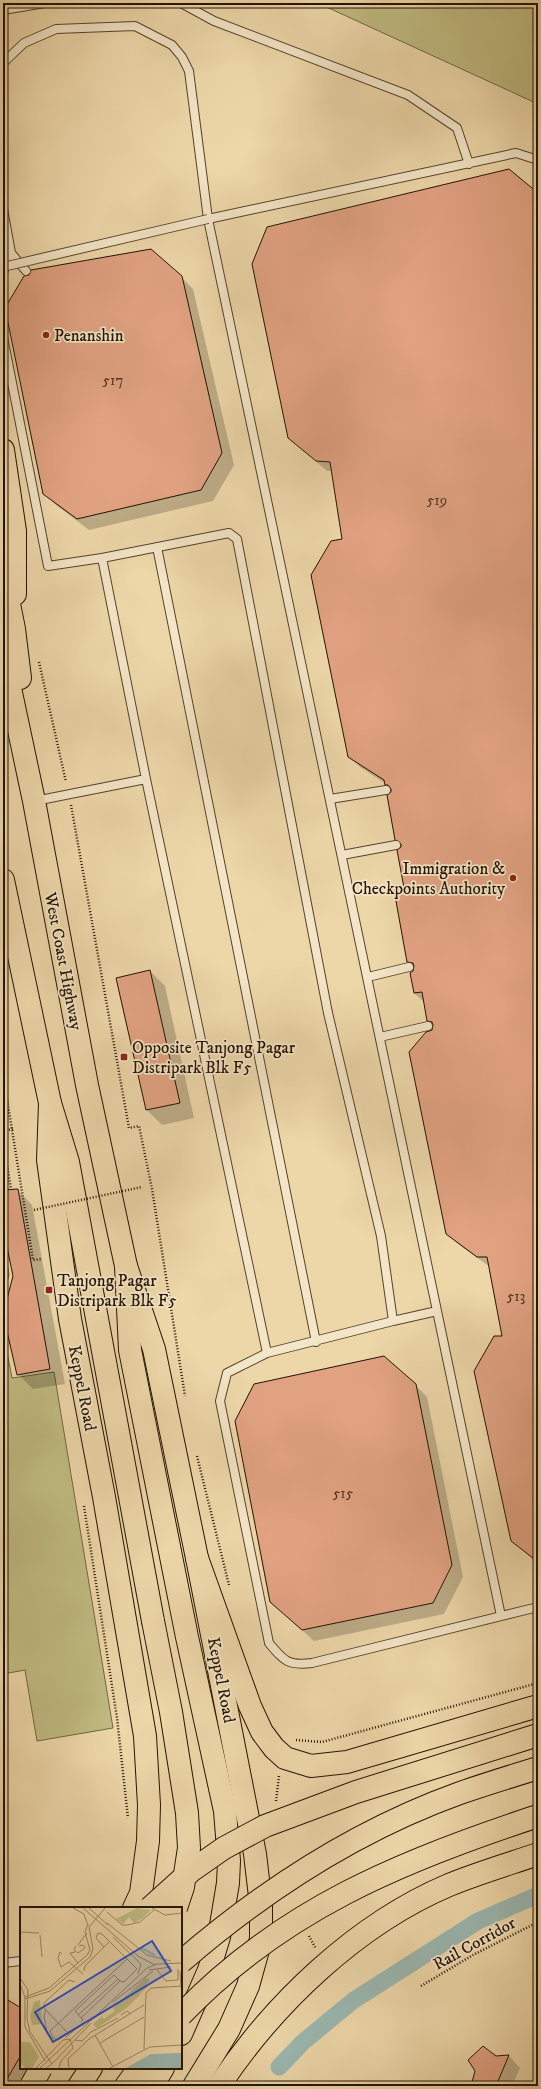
<svg xmlns="http://www.w3.org/2000/svg" width="541" height="2089" font-family="'IM FELL DW Pica',serif">
<rect width="100%" height="100%" fill="#edd7a9"/>
<filter id="stains"><feTurbulence type="fractalNoise" baseFrequency=".005" numOctaves="4"/><feColorMatrix values="0 0 0 0 .2 0 0 0 0 .09 0 0 0 0 .02 0 0 0 .5 -.17"/></filter>
<radialGradient id="worn" r=".72"><stop offset=".6" stop-color="#630" stop-opacity="0"/><stop offset="1" stop-color="#630" stop-opacity=".3"/></radialGradient>
<!-- green -->
<path fill="#c0bc82" stroke="#726741" d="M320,3H538V104L320,4Z
M3,1238L9,1275L3,1296Z
M3,1332L12,1378L54,1372L113,1728L37,1741L25,1670L3,1674Z"/>
<!-- shadow -->
<path fill="#0003" d="M538,195V1564L512,1541L503,1337L490,1267L458,1244L447,1233L433,1030L434,1026L428,1020L425,1003L414,993L415,968L408,961L405,889L398,851L402,845L392,790L386,784L360,767L349,756L343,539L333,471H327L289,438Z
M181,277L193,289L234,465L213,501L89,530L56,505L44,493Z
M150,971L165,986L194,1118L162,1125L147,1110L118,978Z
M17,1190L32,1205L65,1384L33,1389L18,1374L14,1276L3,1223V1192Z
M415,1385L427,1397L463,1577L444,1614L314,1641L271,1602Z
M3,1998L21,2009V2068H50L39,2086H3Z
M509,2056L520,2068L512,2086H472L496,2057Z
M312,2083L315,2086H308Z"/>
<g fill="none" stroke-linecap="round" stroke-linejoin="round">
<!-- canal -->
<path stroke="#9bb8b1" stroke-width="17" d="M279,2067L303,2042L354,2000L478,1921L538,1895"/>
</g>
<!-- building -->
<path fill="#e1a282" stroke="#241200" d="M509,169L538,193V1562L511,1541L474,1371L494,1336H502L487,1257H477L446,1234L409,1052L426,1032L432,1030L433,1025L432,1022L427,1021L422,992L414,993L410,973L413,971L414,966L413,963L407,962L394,890L404,888L397,850L401,847V844L395,840L387,795L391,792V789L388,785H385L384,780L348,757L311,575L331,541L342,539L330,462L316,461L288,438L252,264L267,227Z
M151,249L182,276L222,453L201,490L77,519L43,494L5,308L24,276L29,275L31,270Z
M150,970L180,1103L146,1110L116,978Z
M18,1189L50,1369L17,1375L3,1314L13,1276L3,1228V1190Z
M384,1356L416,1384L452,1565L433,1603L302,1630L270,1602L235,1421L254,1384Z
M3,1997L21,2008V2055L3,2086Z
M483,2046L496,2056L509,2055L496,2086H471L475,2071L468,2060Z"/>
<g fill="none" stroke-linecap="round" stroke-linejoin="round">
<!-- service casing -->
<g stroke="#56432a" stroke-width="10">
<path id="service" d="M181,3L214,21L408,95L457,128L469,164
M3,10L45,3
M3,63L24,43L56,29L135,26L172,45L182,57L189,71L208,219L501,1616
M3,209L11,253L26,271
M208,219L516,153L538,160
M3,272L11,253
M3,337L48,566L102,558L229,533L237,539L328,1013L381,1236L393,1321L267,1353L146,779L102,558
M157,547L316,1342
M330,799L386,790
M35,801L146,779
M342,855L396,845
M368,977L409,967
M380,1037L428,1026
M393,1321L437,1311
M267,1353L227,1373L220,1401L269,1643C284,1661 288,1666 312,1663L538,1607
M3,1963L21,1961"/>
</g>
<!-- trunk casing -->
<g stroke="#241200" stroke-width="24">
<path id="trunk" d="M3,450L15,531V594
M3,574L14,629L20,678
M3,655L34,801L87,1085L126,1266L154,1349L197,1558L255,1854L261,1905V1939L248,1986L229,2029L194,2086
M3,880L50,1103L48,1160L70,1319L104,1497L145,1736L149,1805L148,1841L141,1893L134,1908"/>
</g>
<!-- motorway casing -->
<g stroke="#241200" stroke-width="24">
<path id="motorway" d="M50,1103L68,1162L153,1621
M126,1266L130,1350L187,1637L225,1811L229,1861L228,1883L219,1937L209,1970L181,2034
M197,1558L250,1706L262,1732L274,1748L285,1758L311,1766L347,1762L538,1706
M79,2086L91,2068
M126,2086L139,2068
M152,2086L163,2068
M219,2086C274,2003 357,1924 449,1885C478,1873 509,1864 538,1854"/>
</g>
<!-- path -->
<path stroke="#241200" stroke-width="2.5" stroke-dasharray="1 2" stroke-linecap="butt" d="M39,662L66,782
M71,805L129,1128L139,1126L152,1189L185,1396
M3,1074L33,1260L41,1259
M3,1131L13,1129
M3,1142L11,1189
M197,1456L229,1585
M84,1506L117,1718L128,1818
M296,1740L322,1742L538,1683
M276,1801L279,1776
M309,1936L316,1949
M421,1986L473,1955L538,1922"/>
<!-- service -->
<use href="#service" stroke="#f3e5c7" stroke-width="8"/>
<!-- trunk -->
<use href="#trunk" stroke="#edd7a9" stroke-width="22"/>
<!-- motorway -->
<use href="#motorway" stroke="#edd7a9" stroke-width="22"/>
<!-- service-bridge casing -->
<g stroke="#56432a" stroke-width="10" stroke-linecap="butt">
<path id="service-bridge" d="M3,267L208,219"/>
</g>
<!-- motorway-bridge casing -->
<g stroke="#241200" stroke-width="24" stroke-linecap="butt">
<path id="motorway-bridge" d="M153,1621L171,1712L187,1813L189,1848L183,1887L176,1908
M150,1908L191,1871L224,1848L265,1826L356,1792L538,1735
M181,1962C263,1891 357,1830 460,1793C486,1784 512,1776 538,1768
M181,2015C281,1910 403,1860 538,1816
M31,2086L41,2068"/>
</g>
<!-- path-bridge -->
<path stroke="#241200" stroke-width="2.5" stroke-dasharray="1 2" stroke-linecap="butt" d="M34,1210L142,1187"/>
<!-- service-bridge -->
<use href="#service-bridge" stroke="#f3e5c7" stroke-width="8"/>
<!-- motorway-bridge -->
<use href="#motorway-bridge" stroke="#edd7a9" stroke-width="22"/>
</g>
<!-- markers -->
<g fill="#8f2418" stroke="#f3e5c7" stroke-width="1.5">
<circle cx="46" cy="335" r="4"/>
<circle cx="513" cy="878" r="4"/>
<rect x="120" y="1053" width="8" height="8" rx="2"/>
<rect x="45" y="1286" width="8" height="8" rx="2"/>
</g>
<g text-anchor="middle" stroke-width="3.5" stroke-linejoin="round" paint-order="stroke">
<!-- number labels -->
<g font-size="15" fill="#533620">
<text x="113" y="385">517</text>
<text x="437" y="505">519</text>
<text x="516" y="1301">513</text>
<text x="343" y="1498">515</text>
</g>
<!-- poi labels -->
<g font-size="17" fill="#241200" stroke="#f3e5c7" text-anchor="start">
<text x="54" y="341">Penanshin</text>
<text x="505" y="874" text-anchor="end">Immigration &amp;<tspan x="505" dy="20">Checkpoints Authority</tspan></text>
<text x="132" y="1053">Opposite Tanjong Pagar<tspan x="132" dy="20">Distripark Blk F5</tspan></text>
<text x="57" y="1286">Tanjong Pagar<tspan x="57" dy="20">Distripark Blk F5</tspan></text>
</g>
<!-- street labels -->
<g font-size="17" fill="#241200" stroke="#f3e5c7">
<text transform="translate(64 961) rotate(79)" y="6">West Coast Highway</text>
<text transform="translate(83 1388) rotate(79)" y="6">Keppel Road</text>
<text transform="translate(222 1680) rotate(79)" y="6">Keppel Road</text>
<text transform="translate(474 1943) rotate(-29)" y="6">Rail Corridor</text>
</g>
</g>
<!-- overview -->
<g transform="translate(20 1907)">
<rect width="162" height="162" fill="#edd7a9"/>
<path d="M117,1L131,3L123,11L114,16L109,10L103,17L96,12ZM126,70L130,74L126,77L128,79L108,100L77,121L73,117L82,109L84,112L95,104L93,101ZM20,93L22,117L12,118L10,109L14,95ZM0,135H10L19,150L12,161H5L0,156Z" fill="#c0bc82"/>
<path d="M162,146V161H106L131,147Z" fill="#9bb8b1"/>
<path fill="none" stroke="#9bb8b1" stroke-width="2" d="M121,41L135,48"/>
<path fill="none" stroke="#9d8865" stroke-width="1" d="M53,1L64,7L68,19M63,1L118,49L135,58M69,1L88,18M132,1L145,8L162,6M87,5L102,18H107L120,15L134,3M87,16L127,48L151,54M0,25L19,26M20,28L22,50M93,30L121,57L118,67M58,38L67,26M56,39L54,43L58,46L65,41L63,38L59,39M84,40L76,31L78,26L82,27L117,62L104,75L100,74M55,45L50,46L58,56M42,47L40,45L38,51L41,60L49,55L63,67M129,63L151,60M137,63L146,74L158,73V62M64,64L65,59L89,35M160,64L161,80M0,71L8,83L7,111L10,125L32,157L26,161M0,77L5,90V120L25,154M5,90L29,81L67,48L70,43L65,25L68,17M5,92L30,84L70,50L73,42L69,20L85,1M93,95L133,64M26,103L24,109L27,126L34,136M58,108L98,72M101,108L107,104L111,107M61,111L100,74L94,68L55,104L63,113L61,115M47,125L24,101V96L49,73L55,75M50,125L38,133L33,131L30,124L107,52M75,128L93,160M45,131L63,116M55,133L62,134L71,125L98,111M80,136L124,110M124,142L126,86L131,81L162,79M32,157L71,116M16,161L43,133L50,132L53,141L41,154L39,161M20,161L127,61L137,57L162,56M49,161L48,152L69,132L124,98M90,161L130,140L162,138"/>
<path fill="#1d4ed8" fill-opacity="0.15" stroke="#1d4ed8" stroke-width="2" d="M132,34L151,64L33,135L15,105Z"/>
<rect width="162" height="162" fill="none" stroke="#241200" stroke-width="2"/>
</g>
<!-- margin -->
<rect width="541" height="2089" fill="none" stroke="#edd7a9" stroke-width="16"/>
<rect x="4" y="4" width="533" height="2081" fill="none" stroke="#241200" stroke-width="2"/>
<rect x="8" y="8" width="525" height="2073" fill="none" stroke="#241200"/>
<rect width="100%" height="100%" filter="url(#stains)"/>
<rect width="100%" height="100%" fill="url(#worn)"/>
</svg>
